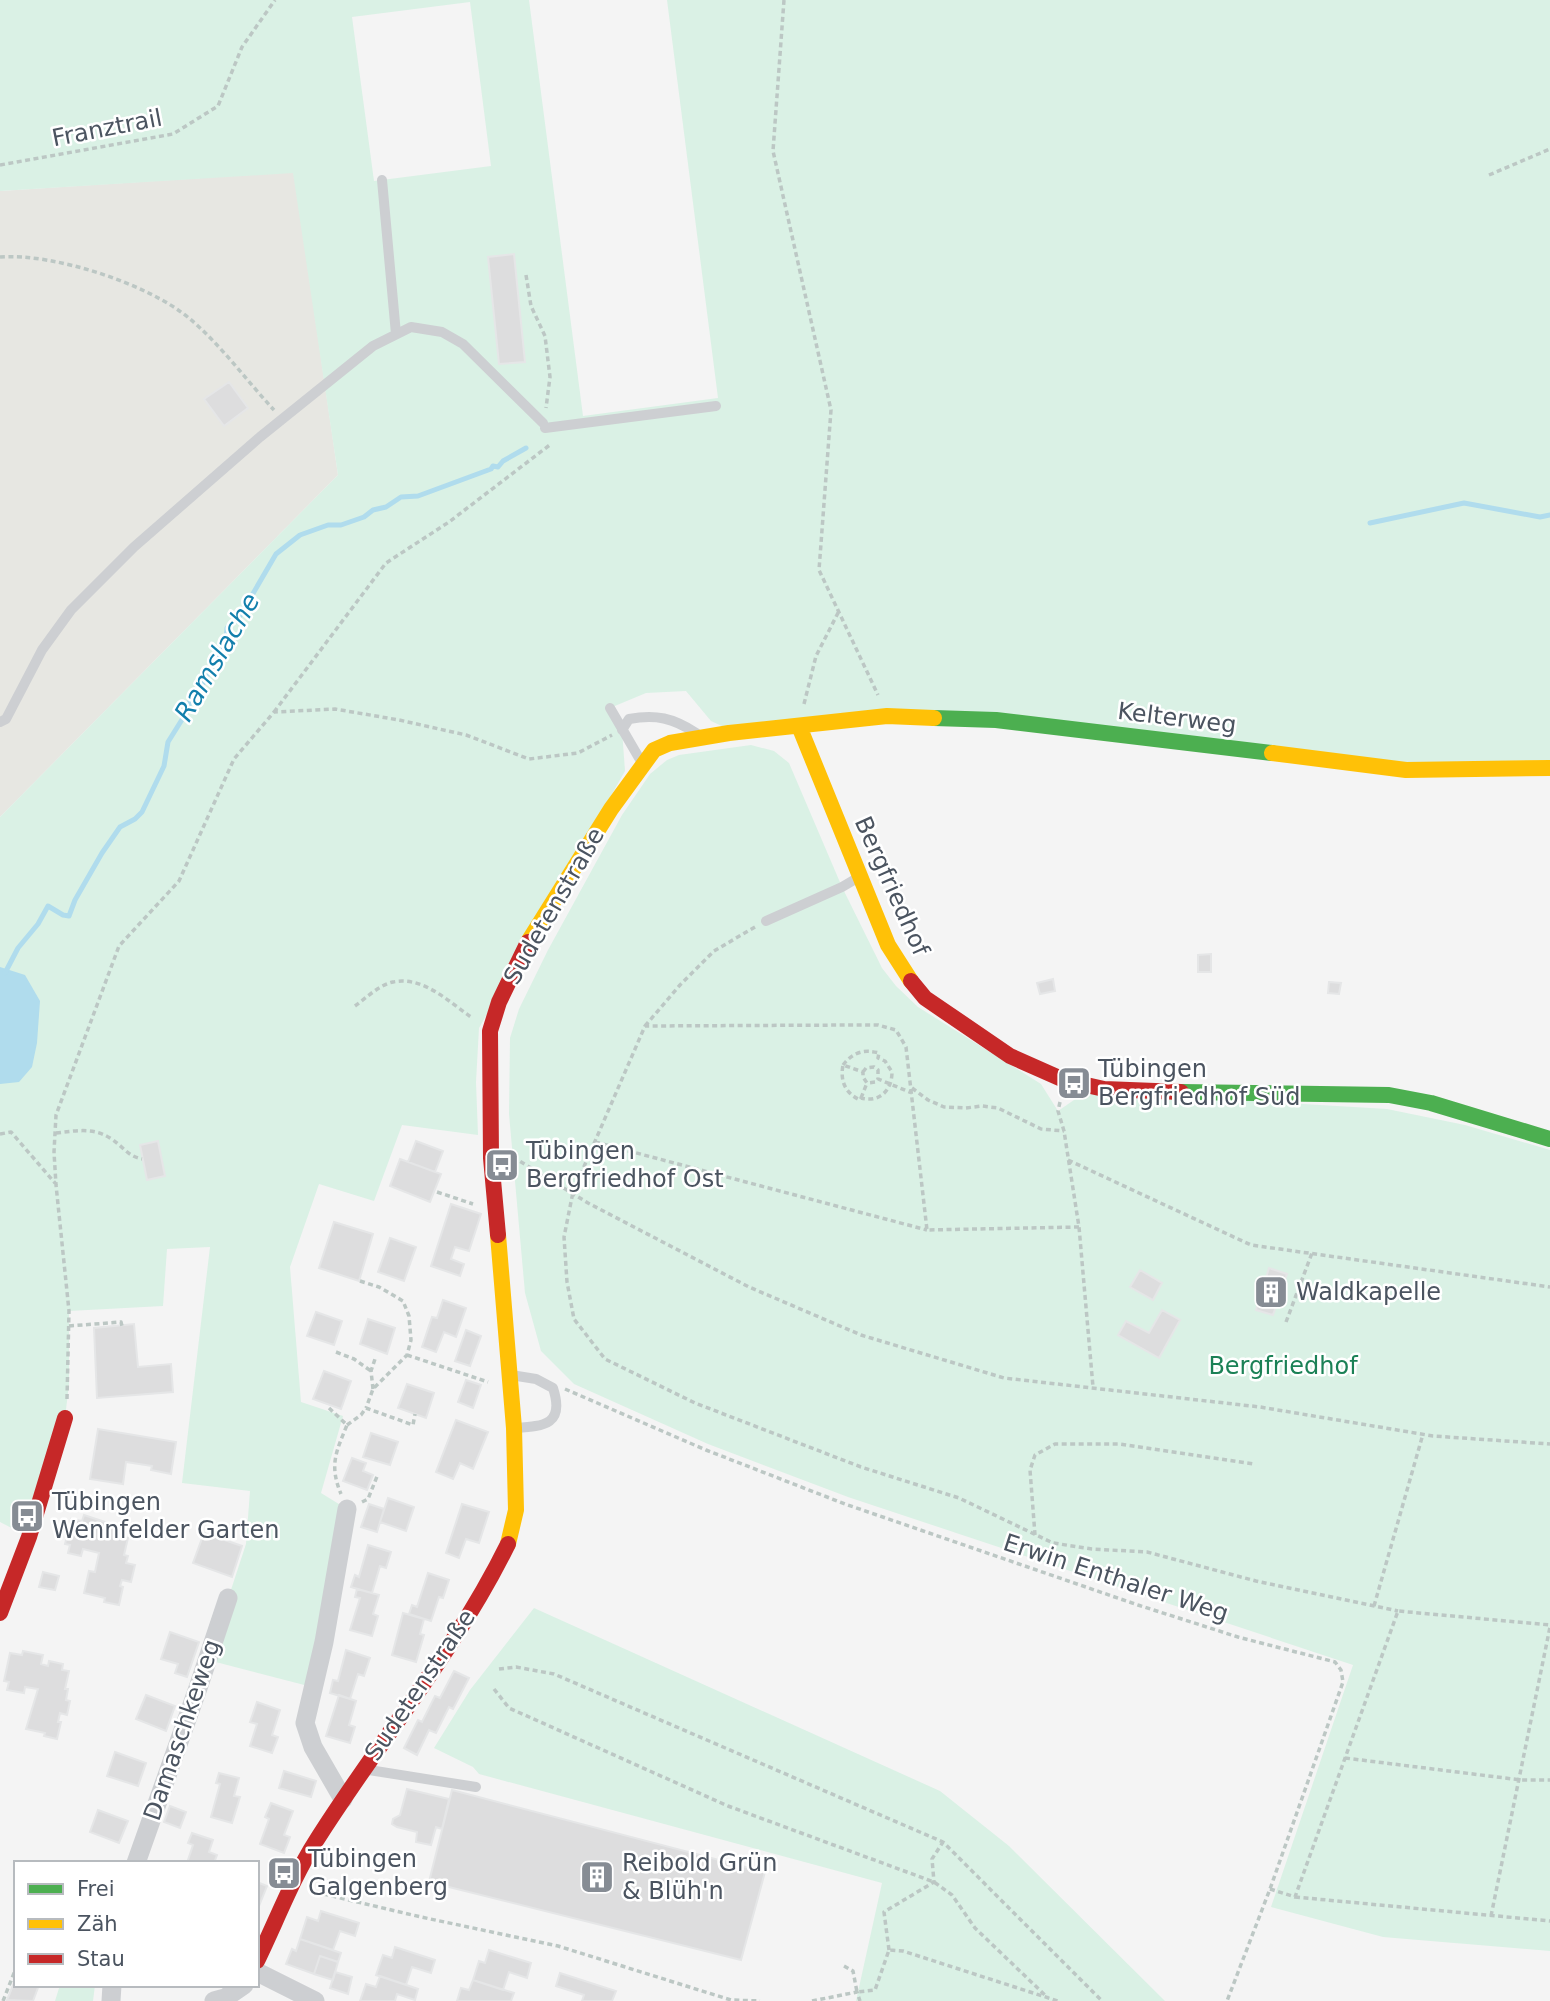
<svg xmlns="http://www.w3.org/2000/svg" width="1550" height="2001" font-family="'DejaVu Sans',sans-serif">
<rect width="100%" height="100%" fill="#f4f4f4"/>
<!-- commercial -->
<path fill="#e7e7e2" d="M294,172L338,475L0,817V191Z"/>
<!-- green -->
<path fill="#daf1e5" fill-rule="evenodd" d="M0,0H529L583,416L718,398L667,0H1550V760L1405,763L993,715L726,728L711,721L686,691L646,693L610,708L622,730L625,771L479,1028L476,1082L478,1135L402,1125L374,1201L319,1184L290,1267L301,1402L343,1416L321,1493L347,1509L312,1687L208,1660L246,1544L250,1491L182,1483L210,1247L167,1249L163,1306L69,1311V1384L65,1418L29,1537L0,1522V817L338,475L293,173L0,191ZM470,2L491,166L374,181L352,17Z
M751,745L774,751L789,763L842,887L882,968L896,986L918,1007L1041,1084L1058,1111L1087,1091L1387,1109L1465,1125L1550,1150V1951L1383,1937L1271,1907L1353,1665L848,1497L708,1444L574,1384L541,1351L525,1293L509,1114L510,1038L519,1009L548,950L622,815L650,774L667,760L679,755Z
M534,1608L940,1791L1009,1846L1165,2001H856L882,1883L479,1774L473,1767L434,1748L470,1690Z
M60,1985H95L93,2001H55Z"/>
<!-- water -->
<path fill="#b0dced" d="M0,967L25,975L40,1001L37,1043L32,1067L19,1082L0,1084Z"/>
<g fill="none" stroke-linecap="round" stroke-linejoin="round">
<!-- stream -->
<path stroke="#b0dced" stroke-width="5" d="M1370,523L1464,503L1540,517L1550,515
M5,973L18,948L38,924L48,906L63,915L69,916L75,900L102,853L120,827L135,819L142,812L164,766L168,742L188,710L190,701L199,691L226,640L227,628L232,622L237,621L276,554L300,535L328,525H341L364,517L373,510L386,507L401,497L418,496L491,469L493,466L498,467L503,461L526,448"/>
</g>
<!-- building -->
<path fill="#ddddde" stroke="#e5e6e7" stroke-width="2" d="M514,254L525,362L499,364L488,257Z
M229,382L248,408L224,426L204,399Z
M1211,954V972H1198V955Z
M1053,979L1055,991L1040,994L1037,983Z
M1329,982L1341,983L1339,994L1328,993Z
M158,1141L165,1176L147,1180L140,1145Z
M416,1141L443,1151L435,1172L408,1162Z
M400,1159L441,1174L430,1202L390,1186Z
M451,1204L481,1214L469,1251L455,1247L451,1259L464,1264L460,1276L431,1266Z
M334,1222L373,1234L359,1281L319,1268Z
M390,1238L416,1247L404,1281L378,1272Z
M1269,1268L1287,1274L1273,1315L1256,1310Z
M1140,1270L1162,1283L1153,1300L1130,1287Z
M443,1300L466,1308L456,1337L444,1332L436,1352L422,1347L432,1317L437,1318Z
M1162,1310L1180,1320L1159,1358L1118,1335L1126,1321L1149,1333Z
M316,1312L342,1321L334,1345L307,1336Z
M368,1319L395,1328L387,1354L360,1344Z
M134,1324L138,1367L171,1364L173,1392L97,1398L94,1328Z
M466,1330L481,1336L470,1366L455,1361Z
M324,1371L351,1381L341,1409L313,1399Z
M466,1380L481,1385L473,1408L458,1402Z
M407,1384L434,1393L426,1418L398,1408Z
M456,1420L488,1432L473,1469L460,1463L453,1479L436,1472Z
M98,1429L176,1442L171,1474L151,1470L152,1466L126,1462L123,1484L90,1479Z
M371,1433L398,1442L390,1465L363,1457Z
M352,1458L366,1463L363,1471L373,1475L367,1490L343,1481Z
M388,1498L414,1507L406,1531L380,1522Z
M369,1504L384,1509L377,1532L361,1527Z
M462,1504L489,1512L479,1543L466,1539L459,1558L446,1553Z
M84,1515L123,1528L121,1536L128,1538L124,1555L128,1556L126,1563L135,1565L131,1582L122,1580L120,1586L123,1587L119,1605L104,1602L105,1598L84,1593L89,1571L95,1572L99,1553L83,1549L81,1556L68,1553L70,1545L65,1544L71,1519L82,1521Z
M204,1533L242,1546L232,1577L193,1563Z
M368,1545L391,1552L386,1568L380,1566L372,1593L351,1587L355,1575L359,1577Z
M43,1572L59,1576L55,1590L39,1587Z
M428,1573L449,1580L443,1598L439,1597L431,1621L409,1614L412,1605L417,1607Z
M357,1589L379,1595L373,1614L378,1616L372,1636L350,1630L360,1598L355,1597Z
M403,1613L424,1619L420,1634L424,1635L416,1662L392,1655Z
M170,1632L199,1642L187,1677L175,1673L178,1664L161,1659Z
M346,1650L370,1658L364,1676L358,1674L350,1699L330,1693L333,1680L338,1681Z
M23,1651L43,1655L41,1664L48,1666L49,1661L63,1664L62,1670L69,1671L65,1689H68L66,1700L70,1701L67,1715L60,1713L58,1722H61L57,1739L44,1736L45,1733L26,1729L38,1689L25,1687L24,1693L7,1690L9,1682L4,1681L10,1653L22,1655Z
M454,1671L469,1678L453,1709L449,1707L436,1733L429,1730L417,1755L404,1748L418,1720L422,1722L435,1696L440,1698Z
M146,1695L175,1706L166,1731L136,1719Z
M339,1695L356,1701L349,1725L355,1727L350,1743L326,1736Z
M257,1702L280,1710L272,1735L278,1737L272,1753L250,1746L257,1724L250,1722Z
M115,1752L146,1763L138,1786L107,1776Z
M284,1771L316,1781L311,1797L279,1788Z
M219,1773L239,1778L234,1796L240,1797L232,1823L211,1817L220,1784L216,1783Z
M407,1789L449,1799L442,1829L436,1827L431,1845L416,1842L417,1832L397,1827L392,1824L393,1819L400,1815Z
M452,1790L765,1872L741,1960L429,1882Z
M271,1803L293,1811L284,1835L290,1837L284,1853L260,1844L269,1819L265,1817Z
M170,1806L186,1812L180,1828L164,1822Z
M98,1810L128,1821L119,1843L90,1832Z
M192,1833L213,1840L209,1852L217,1855L214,1863H187L193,1845L188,1843Z
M257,1882L267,1886L257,1911Z
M321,1911L359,1923L355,1936L340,1931L333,1950L300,1939L307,1917L318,1921Z
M300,1939L341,1953L338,1962L320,1956L314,1974L286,1964L292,1949L296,1951Z
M395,1947L435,1960L431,1973L412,1967L406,1985L376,1975L383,1955L392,1958Z
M489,1950L531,1963L527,1978L509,1972L503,1990L473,1980L479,1961L485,1963Z
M320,1956L338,1962L333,1980L314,1974Z
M335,1972L352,1977L348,1994L330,1988Z
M560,1973L616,1991L612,2001H582L584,1995L556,1986Z
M380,1976L418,1989L415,2000L397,1994L395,2001H360L366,1984L376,1987Z
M16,1978V1985H39L33,2001L7,2000Z
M473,1980L514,1993L511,2001H457L461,1988L469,1990Z"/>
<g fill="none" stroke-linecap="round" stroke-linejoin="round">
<!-- path -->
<path stroke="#bcc7c4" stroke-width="3.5" stroke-dasharray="5 3.5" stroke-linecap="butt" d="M784,0L773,151L831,410L819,570L878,695
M0,165L173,134L218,106L242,47L275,0
M1489,175L1550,149
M0,257C54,253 149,284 190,319C220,344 247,381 274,410
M526,275L531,306L545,336L550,377L546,408
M804,704L816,656L839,611
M274,712L386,563L449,522L551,444
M355,1006C366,998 379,985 393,982C423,976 448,1001 471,1017
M645,1026L680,985L714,951L755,927
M843,1065C853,1052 864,1049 879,1053L878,1058L885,1061L892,1072C892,1090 880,1103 861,1098L860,1100C845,1093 840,1081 843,1065L863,1072V1077L867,1083L876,1082L878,1079L912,1093
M863,1072L866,1068L874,1067L878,1070V1079
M912,1088L928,1100L944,1107L966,1108L982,1106L998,1108L1041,1129L1064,1131
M861,1098L867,1083
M1060,1102L1058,1111L1064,1131L1079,1227L1093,1387
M56,1133C75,1131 93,1127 110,1138C123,1146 127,1156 142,1159
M0,1134L11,1132L55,1183
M595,1142L927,1230
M513,1157L588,1203L749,1287L861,1335L1004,1378L1260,1407L1433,1436L1550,1444
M1068,1160L1251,1245L1550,1287
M437,1192L473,1204
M1079,1227L927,1230L906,1047L896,1030L878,1025H855L645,1026L573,1192L564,1237L567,1282L574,1319L605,1359L695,1403L861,1467L959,1498L1053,1543L1092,1549L1147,1552L1256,1581L1398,1611
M360,1281L379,1287L403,1301L409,1316L411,1340L407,1355L373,1389L366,1408
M1286,1322L1312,1253
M69,1326L121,1322L122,1326
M336,1352L354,1359L371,1371
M407,1355L488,1382
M373,1389L371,1371L375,1359
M565,1389L706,1450L845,1504L1138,1605L1238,1637L1335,1662L1341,1670L1343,1682L1270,1889L1227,2001
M67,1399L69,1311L56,1185L54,1152L56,1115L119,946L179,881L234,759L274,712L335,709L399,720L466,735L529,759L578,753L612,735
M329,1408L347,1425C336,1452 329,1465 341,1494
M347,1425L361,1415L366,1408L413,1425L415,1414
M362,1502L368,1499L378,1474
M1035,1535L1030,1470L1035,1455L1055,1444H1120L1254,1464
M1374,1606L1423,1434
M499,1669L516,1667L554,1674L943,1842L1102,2001
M494,1689L509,1708L728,1806L934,1882L952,1895L975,1928L1048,1998
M1345,1758L1521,1780H1550
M1270,1889L1295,1897L1398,1611L1550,1625
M315,1892L421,1917L558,1946L731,2000L760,2001
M1295,1897L1550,1921
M1491,1916L1550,1627
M889,1950L884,1912L934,1882L932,1859L943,1842
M844,1966L853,1971L857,1992L875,1990L889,1950L903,1951L1058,2001
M3,2001L16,1968
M812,2001L857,1992L860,2001"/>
<!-- lane -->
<path stroke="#cdcfd2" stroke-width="10" d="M382,180L396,334
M545,428L716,406
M610,708L642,763
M0,722L6,719L42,650L71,610L134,547L260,437L373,346L411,327L442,332L463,344L543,423
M622,730L629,719C656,714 673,718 696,733
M766,921L842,887L859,877
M511,1375L536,1379L553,1388C565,1425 544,1426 515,1428
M369,1770L476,1787"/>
<!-- street -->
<path stroke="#cdcfd2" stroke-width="19" d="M343,1799L313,1747L305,1723L324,1642L347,1509
M136,1863L198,1688L228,1598
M257,1972L315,2001
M111,2001L112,1985
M214,2001L225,1998L244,1985"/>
<!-- fast -->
<path stroke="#4caf50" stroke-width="16" d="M934,718L996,720L1272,753
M1181,1092L1389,1095L1431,1103L1550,1139"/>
<!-- slow -->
<path stroke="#ffc107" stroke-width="16" d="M799,726L888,945L911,981
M1272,753L1406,770L1550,768
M528,942L611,809L654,750L670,743L729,733L887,716L934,718
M498,1235L514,1428L516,1510L508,1544"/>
<!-- jam -->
<path stroke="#c62828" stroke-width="16" d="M911,981L925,998L1010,1056L1064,1080L1104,1089L1181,1092
M498,1235L491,1158L490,1031L499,1002L528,942
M0,1613L29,1537L65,1418
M257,1961C276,1922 293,1877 316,1841C379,1741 456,1650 508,1544"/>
</g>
<!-- icons -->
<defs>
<g id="bus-square" transform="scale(1.75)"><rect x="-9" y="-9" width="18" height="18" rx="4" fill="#868c94" stroke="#fff"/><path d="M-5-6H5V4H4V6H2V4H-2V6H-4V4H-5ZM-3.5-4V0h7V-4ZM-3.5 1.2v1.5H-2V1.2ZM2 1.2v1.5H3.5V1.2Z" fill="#fff"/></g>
<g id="building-square" transform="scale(1.75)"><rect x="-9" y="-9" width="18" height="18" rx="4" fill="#868c94" stroke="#fff"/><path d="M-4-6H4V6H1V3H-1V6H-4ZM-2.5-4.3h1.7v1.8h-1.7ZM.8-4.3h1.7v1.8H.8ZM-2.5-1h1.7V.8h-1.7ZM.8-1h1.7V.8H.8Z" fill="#fff"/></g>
</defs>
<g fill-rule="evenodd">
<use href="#bus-square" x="1074" y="1083"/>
<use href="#bus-square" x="502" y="1165"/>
<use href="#building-square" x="1271" y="1292"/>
<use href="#bus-square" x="27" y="1516"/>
<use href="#bus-square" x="284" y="1873"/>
<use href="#building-square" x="597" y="1877"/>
</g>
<g text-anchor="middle" stroke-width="5" stroke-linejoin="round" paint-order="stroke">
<!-- street labels -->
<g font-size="24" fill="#4b5460" stroke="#fff">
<text transform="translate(107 128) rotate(-11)" y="8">Franztrail</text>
<text transform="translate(1177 718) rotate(7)" y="8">Kelterweg</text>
<text transform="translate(892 886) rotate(66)" y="8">Bergfriedhof</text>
<text transform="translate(554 906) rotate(-60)" y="8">Sudetenstraße</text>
<text transform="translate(1116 1578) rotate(18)" y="8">Erwin Enthaler Weg</text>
<text transform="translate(420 1685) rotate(-56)" y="8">Sudetenstraße</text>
<text transform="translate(182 1730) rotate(-71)" y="8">Damaschkeweg</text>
</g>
<!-- poi labels -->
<g font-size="24" fill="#4b5460" stroke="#fff" text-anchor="start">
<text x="1098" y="1077">Tübingen<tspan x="1098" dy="28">Bergfriedhof Süd</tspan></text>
<text x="526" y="1159">Tübingen<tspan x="526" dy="28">Bergfriedhof Ost</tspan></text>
<text x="1296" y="1300">Waldkapelle</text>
<text x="52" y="1510">Tübingen<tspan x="52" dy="28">Wennfelder Garten</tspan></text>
<text x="308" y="1867">Tübingen<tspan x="308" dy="28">Galgenberg</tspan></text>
<text x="622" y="1871">Reibold Grün<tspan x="622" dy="28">&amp; Blüh'n</tspan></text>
</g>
<!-- park labels -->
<g font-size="24" fill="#1b8156" stroke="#fff">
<text x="1283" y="1374">Bergfriedhof</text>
</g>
<!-- water labels -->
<g font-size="26" font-style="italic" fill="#127fac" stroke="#fff">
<text transform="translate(217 657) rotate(-60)" y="9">Ramslache</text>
</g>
</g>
<!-- legend -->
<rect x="14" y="1861" width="245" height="126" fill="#ffffff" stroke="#b7bbbf" stroke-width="2"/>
<rect x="28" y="1884" width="35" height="10" fill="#4caf50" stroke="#b7bbbf" stroke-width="2"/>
<text x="77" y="1896" font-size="21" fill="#4b5460">Frei</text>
<rect x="28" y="1919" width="35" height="10" fill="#ffc107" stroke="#b7bbbf" stroke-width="2"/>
<text x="77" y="1931" font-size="21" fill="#4b5460">Zäh</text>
<rect x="28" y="1954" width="35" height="10" fill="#c62828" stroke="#b7bbbf" stroke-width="2"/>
<text x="77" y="1966" font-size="21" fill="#4b5460">Stau</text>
</svg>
